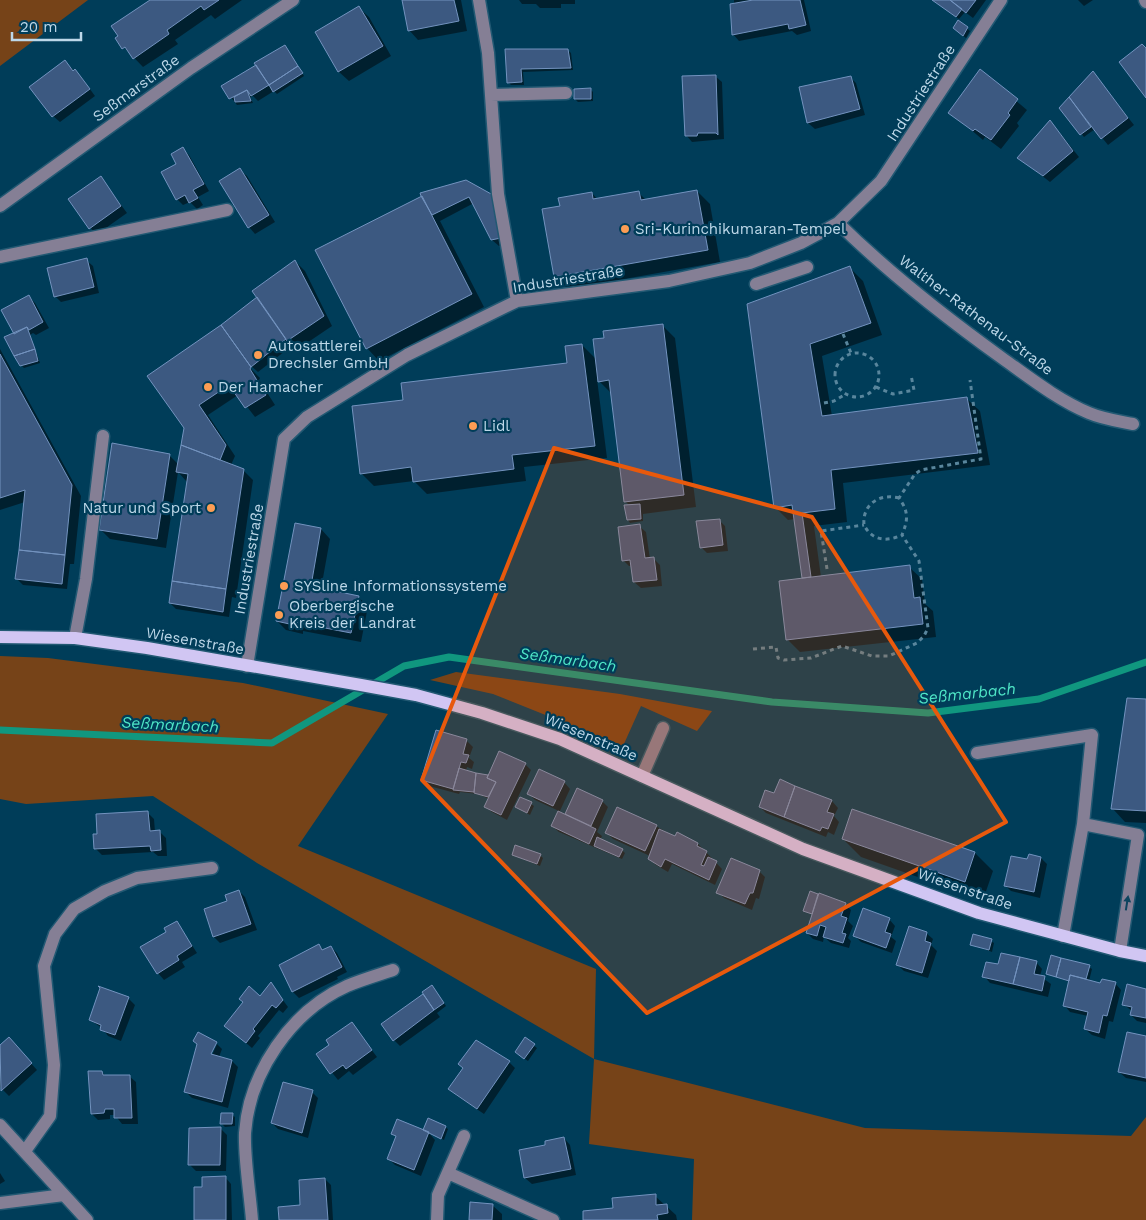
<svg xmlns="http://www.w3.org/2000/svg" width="1146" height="1220" font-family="'Work Sans',sans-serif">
<rect width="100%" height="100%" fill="#003d59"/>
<!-- green -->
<path fill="#764318" d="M0,0H88L0,66Z
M0,656L48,658L243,683L388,714L298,846L596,969L594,1059L865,1128L1131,1136L1146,1117V1220H692L694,1159L589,1144L594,1059L257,863L153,796L26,804L0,799Z
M456,672L620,694L712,711L697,731L641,706L623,746L493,694L430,680Z"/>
<!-- shadow -->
<path fill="#0007" d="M152,0H242L215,19L211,15L175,40L178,44L143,67L116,39Z
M403,0H461L467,31L418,40L409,30Z
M519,0H575V4H561V8H540L536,4H522Z
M734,0H804L811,31L797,35L792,31L739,41L733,34Z
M933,0H986L973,18L965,12L959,19Z
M1078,0H1093L1084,6Z
M359,8L369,17L391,56L349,81L339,72L316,33Z
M959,22L970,31L966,38L957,31Z
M285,46L304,76L277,94L274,91L258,101L253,96L250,97L253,103L237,105L223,87Z
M568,50L571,53L573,70L523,72L524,85H511L508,82L506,51Z
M65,62L81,77L95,96L60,122L53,116Z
M980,70L1027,110L1017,123L1019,126L1001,149L985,137L983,140L950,112Z
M1093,73L1134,125L1108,145L1095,129L1084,137L1061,108Z
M715,76L722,82L724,139L692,142L686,135Z
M850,77L856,83L865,115L815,129L808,123L800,88Z
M591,90L593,92V101L578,102L575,99Z
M1051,122L1079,157L1050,182L1019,158Z
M183,149L189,155L209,191L198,197L203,205L197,209L190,202L183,205L177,199V164Z
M240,170L247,176L275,222L255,234L249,227Z
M101,178L127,213L96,235L70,200Z
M466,181L506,244L499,246L492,240L474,203L440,221L484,307L379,361L367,348L316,251Z
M697,191L710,204L720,262L568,289L556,276L561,207L592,193L598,200L639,193L646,200Z
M86,260L93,266L99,293L61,302L55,296Z
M295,261L305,271L332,326L298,349L293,345L258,372L251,366H248L260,378L259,380L275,405L255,417L238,395L208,415L235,456L231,465L243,470L253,480L236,598L232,597L229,617L176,609L170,603L187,482L178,472L166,548L110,539L100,529L169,455L179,465L222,326L259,298Z
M850,268L863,281L882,335L822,356L832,416L967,399L980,411L990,465L843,483L847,522L814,526L821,577L909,567L922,579L925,604L933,611L936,637L800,652L788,640L803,579L795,519L788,520L775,507L748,304Z
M29,297L35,303L49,328L36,335L33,333L30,335L40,363L24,368L21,365L15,333Z
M662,325L675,338L696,507L643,514V521L630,523L628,520L630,506L625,501L612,394L597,379L607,458L524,467L526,481L427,494L414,481L374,486L361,473L405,401L568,364L582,345L597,360Z
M0,349L81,496L74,564H70L67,589L23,585L17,579L25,502L0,510Z
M719,520L725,526L728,551L707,553L701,547Z
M639,526L646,532L650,559L653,558L660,565L662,586L641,588L634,582L632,566H629L623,560Z
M321,529L330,539L321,589L358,597L368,606L361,642L303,631V634L286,630L277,621Z
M1146,700V823L1125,822L1113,809Z
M466,740L473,747L469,758L474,762L472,769L467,767L466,771L489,776L525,764L531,770L507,820L492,812L485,806L489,799L478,794L460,792L459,794L429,786L423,779Z
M781,781L832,801L838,808L834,816L839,822L834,835L828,832L826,837L766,813L760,807L775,795Z
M564,782L570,789L559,813L566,815L578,790L602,801L608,807L597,832L602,836L600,840L622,850L625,853L622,859L559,832L552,826L559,811L535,800L529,794Z
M531,804L534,806L530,815L516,807Z
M853,811L975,853L993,871L983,900L861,857L843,839Z
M147,812L154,819L155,832H160L166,838L167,856H158L153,852L102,855L95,848L98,835Z
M656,826L676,838L698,844L706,852L722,869L715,885L672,864L668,872L656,865L649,858L650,856L613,839L607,833Z
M513,855H540L543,858L540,866Z
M1041,858L1047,864L1040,898L1011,891L1005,885L1028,861Z
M759,871L765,877L759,899L756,898L752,910L724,898L718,892Z
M239,891L245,897L257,930L220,943L214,937L229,902Z
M818,895L845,904L851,910L848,921L853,926L848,938L851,941L849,948L831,943L824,937L823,942L813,939L807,933L813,915L804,910Z
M889,919L895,926L891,937L896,941L892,953L861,942L855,936Z
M177,922L197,953L182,962L185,967L164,980L158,973Z
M926,933L933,939L931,945L937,951L928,978L904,971L898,965Z
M991,941L994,943L992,952L971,944Z
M319,946L324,950L331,947L337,953L347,972L337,977L338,979L299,998L293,992L280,966Z
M1036,962L1042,969L1040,976L1051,984L1048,997L990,983L984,976L999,966Z
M1089,967L1092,969L1089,981L1101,984L1115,983L1121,990L1113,1022L1109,1021L1105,1039L1092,1035L1085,1029L1088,1016L1070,1012L1064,1005L1070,982L1047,974Z
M271,984L288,1007L283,1013L279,1010L258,1036L260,1038L252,1048L226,1026L260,997Z
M432,987L446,1006L437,1013L440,1017L400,1046L394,1040L423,995L427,999Z
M1146,990V1023L1137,1021L1131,1015L1132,1011L1123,1004Z
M128,998L135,1005L121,1041L108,1036L102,1028L90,1020Z
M352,1024L377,1057L353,1075L349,1071L338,1080L318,1055L331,1045Z
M199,1034L216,1043L207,1059L210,1060L217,1044L222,1049L219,1057L232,1061L238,1067L228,1108L192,1098L186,1092Z
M1146,1038V1082L1126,1078L1119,1072Z
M9,1039L37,1070L9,1096L0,1087V1047Z
M525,1039L537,1048L528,1061L519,1055Z
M509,1062L515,1068L484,1114L456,1095Z
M102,1072L107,1077L129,1076L136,1082L138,1124H122L115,1115H110V1119L98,1120L92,1114Z
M312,1092L318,1098L308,1138L278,1129L272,1123Z
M232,1115L235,1117V1126L225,1127L222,1124Z
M398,1121L429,1133L435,1140L421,1176L395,1165L389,1159L397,1137L393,1133Z
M445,1127L448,1129L444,1140L425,1129Z
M221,1129L227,1135L226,1171H196L190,1165Z
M564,1138L570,1145L576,1175L532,1184L525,1178L520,1151L547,1146Z
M0,1173L5,1181L0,1184Z
M225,1177L231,1184L232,1220H195L203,1188Z
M325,1179L331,1185L333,1220H280L302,1206Z
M655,1196L676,1215L677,1220H585Z
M492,1205L502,1214V1220H470Z"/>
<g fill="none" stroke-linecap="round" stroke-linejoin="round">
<!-- stream -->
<path stroke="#10977f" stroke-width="7" d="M0,730L272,743L404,666L449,657L772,702L928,713L1039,699L1146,662"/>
</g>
<!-- building -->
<path fill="#3c5981" stroke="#7393bf" d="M150,0H219L204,10L201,6L167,30L169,34L133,59L125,47L122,49L115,38L118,36L111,26Z
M402,0H454L459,21L408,31Z
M753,0H800L806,25L789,29L788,24L732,35L730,4Z
M932,0H950L962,9L956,17Z
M950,0H976L966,13Z
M359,6L383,46L338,72L315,32Z
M958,20L968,27L963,36L953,28Z
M1142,44L1146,48V98L1119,62Z
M285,45L298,66L269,85L254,63Z
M505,49H568L571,68L521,69L522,82L507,83Z
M65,60L73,71L75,69L90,89L52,117L29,87Z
M256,65L269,85L251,96L247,90L229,99L221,86Z
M298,66L303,73L273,92L269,85Z
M980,69L1018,99L1008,113L1010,115L991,140L975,129L973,131L948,113Z
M1093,71L1128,118L1101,139L1069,97Z
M716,75L718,135L716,133H698L697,136H685L682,76Z
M851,76L860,109L807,123L799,87Z
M591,88V99H574V89Z
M247,90L251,101L235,102L234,97Z
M1069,97L1091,127L1080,135L1059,108Z
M1050,120L1073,151L1043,176L1017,158Z
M183,147L204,184L193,190L198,198L189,203L185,195L176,200L161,172L176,164L171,154Z
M240,168L269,215L248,228L219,181Z
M101,176L121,206L89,229L68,199Z
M466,180L493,195L501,238L491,240L469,197L432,215L421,196L420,193Z
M697,190L708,250L554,277L542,209L560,206L558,198L592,192L593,199L639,191L641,200Z
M422,196L472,294L366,349L315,250Z
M87,258L94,287L54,297L47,268Z
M295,260L324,316L287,341L252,291Z
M850,266L871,323L810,344L822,416L967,397L978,453L831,470L835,509L802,513L811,577L802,578L792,505L774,508L747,304Z
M29,295L43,322L29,330L27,327L14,334L1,310Z
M257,297L286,339L251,367L221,325Z
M663,324L684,495L624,502L609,380L598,382L593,339L604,338L603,331Z
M221,325L251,367L250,369L266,395L245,408L229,385L199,405L226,445L220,460L181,445L184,428L147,376Z
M27,327L35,349L14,356L4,337Z
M582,344L595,446L512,455L514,469L413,482L411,467L360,474L352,406L403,400L401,383L567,363L565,346Z
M35,349L38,361L20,366L14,356Z
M0,354L72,485L65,555L19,550L25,490L0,498Z
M112,443L170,454L157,539L99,530Z
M181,445L244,469L226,589L172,581L188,474L176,472Z
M640,504L641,519L627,520L624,505Z
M720,519L723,545L700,548L696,521Z
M295,523L321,528L311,586L359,596L351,633L294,622V625L276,621Z
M640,524L645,558L654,557L657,580L633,582L630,560L622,561L618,527Z
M19,550L65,555L62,584L15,579Z
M910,565L914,598L920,597L923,624L786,640L779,581Z
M172,581L226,589L223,612L169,603Z
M1127,698L1146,699V811L1111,809Z
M436,730L467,739L463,754L469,755L466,763L461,762L453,789L421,780Z
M499,751L526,763L501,815L484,807L496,782L487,778Z
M459,768L476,773L474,792L453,790Z
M539,769L565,781L553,806L527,794Z
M476,773L488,775L487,778L496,782L488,797L474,793Z
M780,779L795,786L784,817L759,807L765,790L774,793Z
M795,786L832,800L827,812L834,814L828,829L822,827L820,831L784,817Z
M577,788L603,800L591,826L565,814Z
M520,797L532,802L527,813L515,807Z
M617,807L657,825L645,851L605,833Z
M852,809L975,852L965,882L842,839Z
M148,811L150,831L160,830L161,850L151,851L150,846L94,849L93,834H97L96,814Z
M558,811L596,829L589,844L551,826Z
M659,829L675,836L677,832L698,843L697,846L707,851L701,865L704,866L708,857L717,861L709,880L665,859L661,867L648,859Z
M597,837L623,849L619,857L594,846Z
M515,845L541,854L537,864L512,855Z
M1029,854L1041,857L1034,892L1004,886L1011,856L1027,859Z
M731,858L760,870L753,893H750L745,904L716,893Z
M239,890L251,924L213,937L204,909L227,901L225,895Z
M810,891L818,894L812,914L803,911Z
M819,893L846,903L841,916L847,918L842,933L846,934L843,943L823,937L826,927L820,925L817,936L806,933Z
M863,908L890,918L885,932L891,934L886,948L853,936Z
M177,921L192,946L177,956L179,960L157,974L140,947L166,932L164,928Z
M909,926L927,932L925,941L931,943L922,973L896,965Z
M973,934L992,939L989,950L970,945Z
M319,944L322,950L331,946L342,967L292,992L279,965Z
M1001,953L1020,957L1013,984L982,977L986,962L998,964Z
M1051,955L1061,958L1056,977L1046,974Z
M1020,957L1037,961L1034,974L1045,976L1042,991L1013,984Z
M1061,958L1090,965L1086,979L1070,975L1069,981L1056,977Z
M1070,975L1100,983L1102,979L1116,982L1107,1016L1103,1015L1099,1033L1084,1029L1088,1012L1063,1006Z
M271,982L283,1000L276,1008L272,1005L253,1029L255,1031L246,1043L224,1026L243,1002L239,999L249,986L260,996Z
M1127,984L1146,989V1018L1130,1015L1132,1007L1122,1005Z
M432,985L444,1003L434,1010L422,992Z
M98,986L129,997L115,1035L100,1030L101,1025L89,1020L100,988Z
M423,994L434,1010L393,1041L381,1024Z
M352,1022L372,1050L346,1069L343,1065L330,1074L316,1054L329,1045L326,1040Z
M198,1032L217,1042L211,1054L232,1060L222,1102L184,1092L197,1044L193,1041Z
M1127,1032L1146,1036V1078L1118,1072Z
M9,1037L32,1063L1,1091L0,1045Z
M525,1037L535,1044L524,1059L515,1052Z
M476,1040L510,1061L477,1109L448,1089L463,1068L458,1064Z
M88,1071H102L103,1075H130L132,1118H114V1109H105L104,1113L91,1114Z
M283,1082L313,1090L302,1133L271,1123Z
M221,1113H233L232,1124H220Z
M428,1118L446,1126L441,1139L423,1130Z
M397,1119L429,1132L414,1170L387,1159L396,1136L391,1134Z
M221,1127L220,1165H188L189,1128Z
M564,1137L571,1169L524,1178L519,1150L545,1145V1141Z
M226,1176V1220H194V1187H202V1177Z
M325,1178L328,1220H279L278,1207L300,1205L299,1180Z
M656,1194V1205L667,1204L668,1213L657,1215L658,1220H583V1211L613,1208L612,1198Z
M470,1202L493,1204L492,1220H469Z"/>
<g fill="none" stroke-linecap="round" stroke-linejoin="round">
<!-- minor casing -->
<g stroke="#225973" stroke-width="15">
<path id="minor" d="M479,0L488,53L498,194L517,301
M1145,0L1146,2
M491,95L566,93
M0,206L191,68L293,0
M838,223C888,272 945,317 1002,358C1030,378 1058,400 1089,413C1103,419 1118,421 1133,424
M0,257L227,210
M756,284L807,267
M75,638L86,579L103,436
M247,666L284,439L307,417L407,355L517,301L669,281L750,263L801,243L838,223L881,181L1001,0
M977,753L1092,735L1083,824
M642,776L663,728
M1063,936L1083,824L1138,835L1120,951
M0,1125L87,1220
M25,1151L50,1116L54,1065L44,966L55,934L74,909L105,891L137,878L212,868
M448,1173L553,1220
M0,1203L64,1195
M252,1220C250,1194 244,1158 245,1133C249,1073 291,1011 347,986C361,980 378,975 393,970
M437,1220L438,1195L464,1136"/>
</g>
<!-- major casing -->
<g stroke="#225973" stroke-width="15">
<path id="major" d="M0,637L75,638L147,648L361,685L416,695L482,713L560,739L803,849L979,913L1120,951L1146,956"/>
</g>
<!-- path -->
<path stroke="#59869d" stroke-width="3" stroke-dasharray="4 4" stroke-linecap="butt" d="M843,334L851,353
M835 375a22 22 0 1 1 44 0a22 22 0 1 1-44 0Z
M876,387L893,394L914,390L911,375
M824,403L834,401L846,394
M899,498C880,493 862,504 864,525C872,541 887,542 902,535
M827,569L821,531L864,525
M753,649L776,647L778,658L784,660L811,658L842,646L872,656H889L917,643L924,636L928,628L919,561L902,535C908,520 909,512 899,498L915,474L921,470L981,459L970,380"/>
<!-- minor -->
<use href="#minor" stroke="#857f95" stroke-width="12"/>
<!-- major -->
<use href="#major" stroke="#d1c6f3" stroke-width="12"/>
</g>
<!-- one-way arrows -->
<defs><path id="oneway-solid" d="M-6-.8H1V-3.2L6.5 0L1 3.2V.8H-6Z" transform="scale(1.25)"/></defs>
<use fill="#0d445f" href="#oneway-solid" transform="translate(1127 903) rotate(-81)"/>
<!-- marked area -->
<path fill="#e8590c" fill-opacity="0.2" stroke="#e8590c" stroke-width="4" stroke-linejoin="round" d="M554,448L812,517L1006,822L647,1013L422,780Z"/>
<!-- markers -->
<g fill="#fc9d54" stroke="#003d59" stroke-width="2">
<circle cx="625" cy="229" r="5"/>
<circle cx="258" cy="355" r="5"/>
<circle cx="208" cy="387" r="5"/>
<circle cx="473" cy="426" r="5"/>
<circle cx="211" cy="508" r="5"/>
<circle cx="284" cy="586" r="5"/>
<circle cx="279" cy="615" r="5"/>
</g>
<g text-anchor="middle" stroke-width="4.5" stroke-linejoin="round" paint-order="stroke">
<!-- street labels -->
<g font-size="15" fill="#bdd8e9" stroke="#003d59">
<text transform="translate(136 88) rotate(-36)" y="5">Seßmarstraße</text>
<text transform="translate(921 93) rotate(-57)" y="5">Industriestraße</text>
<text transform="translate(568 279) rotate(-9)" y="5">Industriestraße</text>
<text transform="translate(976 315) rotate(37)" y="5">Walther-Rathenau-Straße</text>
<text transform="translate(249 559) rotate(-80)" y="5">Industriestraße</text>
<text transform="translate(195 641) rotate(10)" y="5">Wiesenstraße</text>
<text transform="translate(591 737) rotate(23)" y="5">Wiesenstraße</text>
<text transform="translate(965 889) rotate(19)" y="5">Wiesenstraße</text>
</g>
<!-- poi labels -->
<g font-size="15" fill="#bdd8e9" stroke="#003d59" text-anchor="start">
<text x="635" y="234">Sri-Kurinchikumaran-Tempel</text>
<text x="268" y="351">Autosattlerei<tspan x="268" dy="17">Drechsler GmbH</tspan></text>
<text x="218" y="392">Der Hamacher</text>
<text x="483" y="431">Lidl</text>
<text x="201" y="513" text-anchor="end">Natur und Sport</text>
<text x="294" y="591">SYSline Informationssysteme</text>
<text x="289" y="611">Oberbergische<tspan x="289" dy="17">Kreis der Landrat</tspan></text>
</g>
<!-- water labels -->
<g font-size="16" font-style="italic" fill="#4ee5c6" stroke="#003d59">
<text transform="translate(568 659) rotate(8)" y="6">Seßmarbach</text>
<text transform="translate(967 693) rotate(-6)" y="6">Seßmarbach</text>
<text transform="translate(170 724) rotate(3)" y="6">Seßmarbach</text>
</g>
</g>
<!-- scale -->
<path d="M12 32v8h69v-8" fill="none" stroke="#bdd8e9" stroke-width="2.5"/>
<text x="20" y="32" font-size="15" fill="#bdd8e9" stroke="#003d59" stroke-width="4" paint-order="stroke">20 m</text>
</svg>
